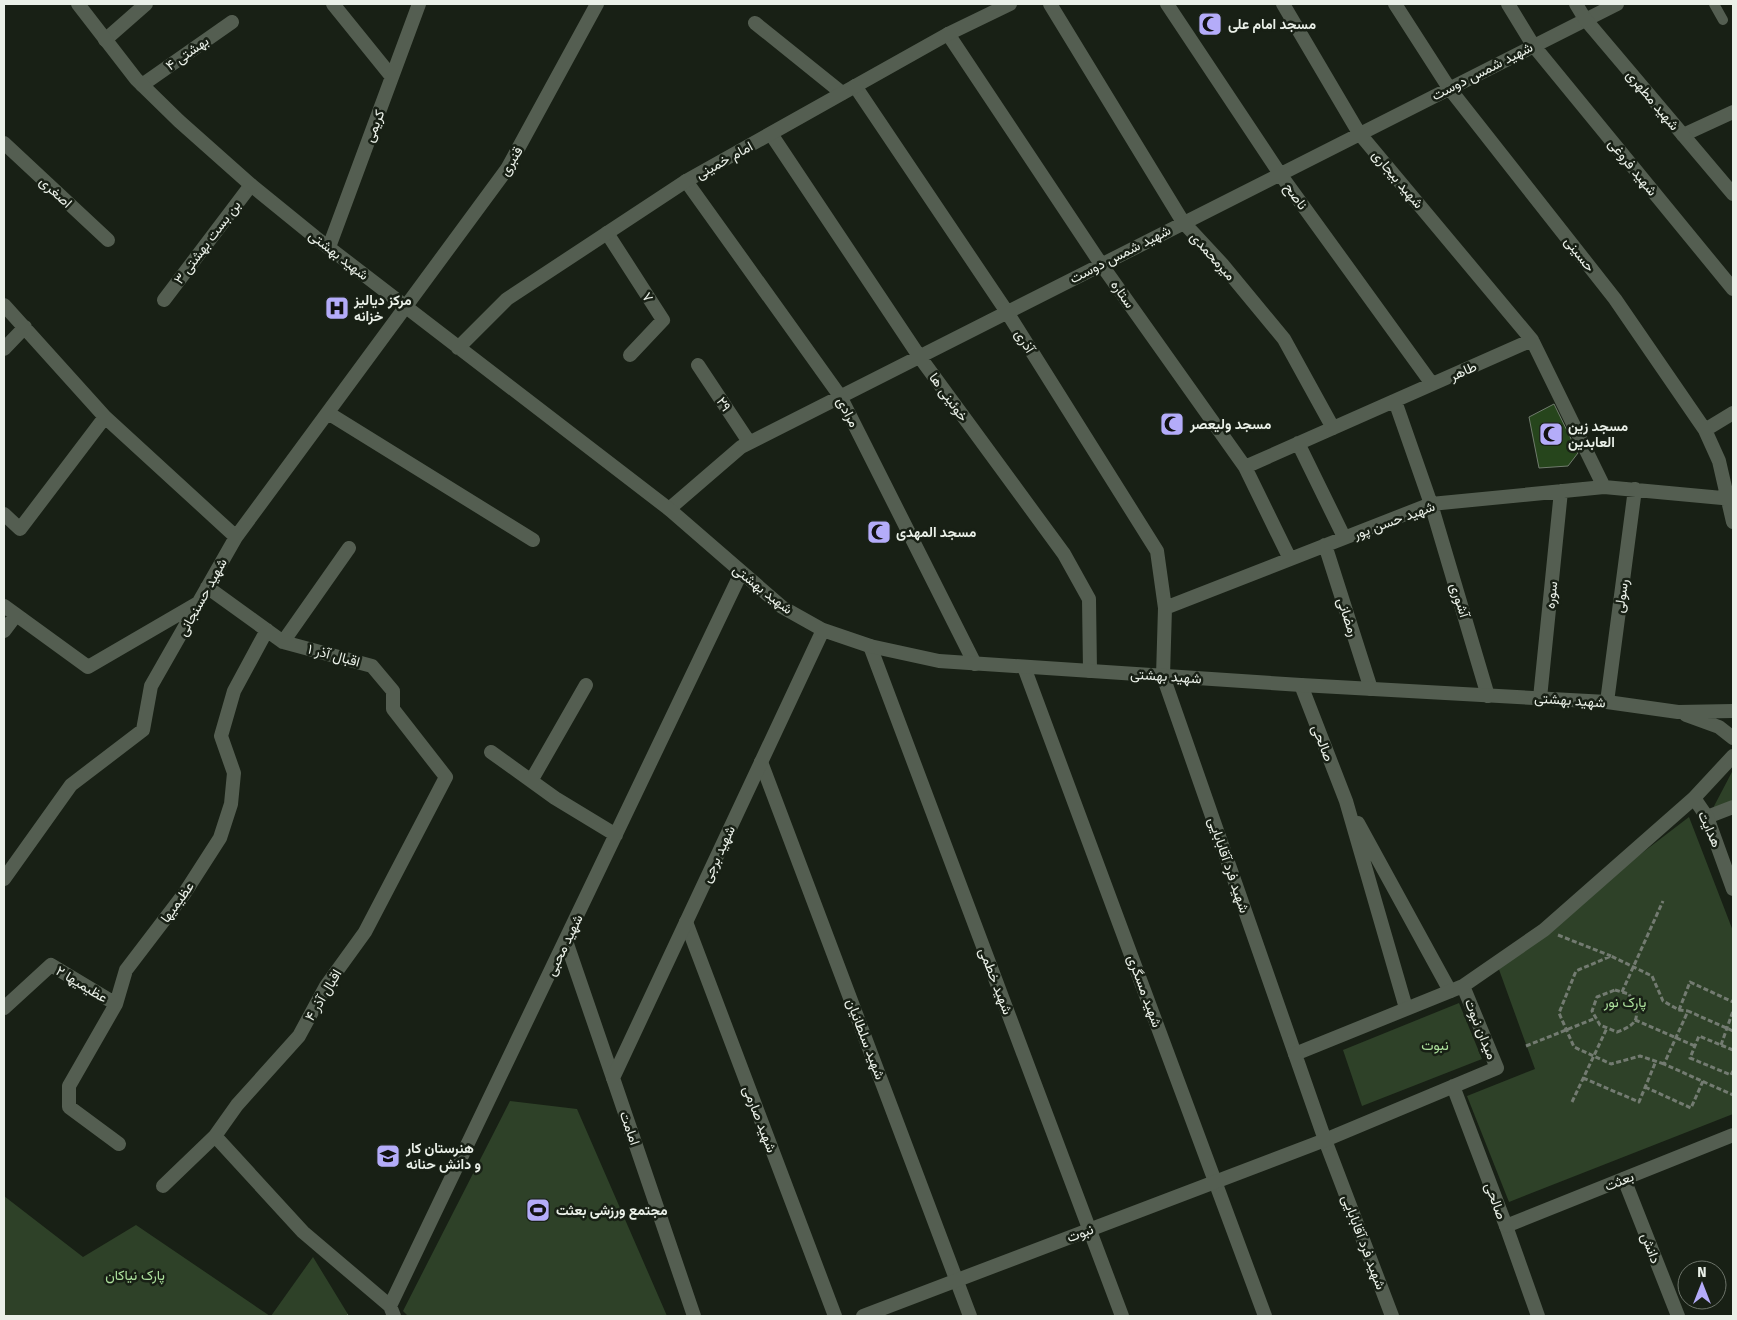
<svg xmlns="http://www.w3.org/2000/svg" width="1737" height="1320" font-family="'Fira Sans',Vazirmatn,sans-serif">
<rect width="100%" height="100%" fill="#182015"/>
<!-- green -->
<path fill="#2e4128" d="M1733,770V801L1712,810Z
M1689,817L1733,931V1114L1509,1202L1467,1096L1535,1069L1497,964Z
M1459,1003L1482,1059L1362,1106L1343,1050Z
M510,1101L577,1109L667,1316H408L403,1311Z
M4,1196L83,1257L136,1225L270,1316H4Z
M313,1257L349,1316H271Z"/>
<!-- building -->
<path fill="#26451c" stroke="#707b6d" d="M1554,404L1578,453L1568,466L1539,468L1529,417Z"/>
<g fill="none" stroke-linecap="round" stroke-linejoin="round">
<!-- path -->
<path stroke="#737b71" stroke-width="3" stroke-dasharray="5 2.5" stroke-linecap="butt" d="M1558,935L1611,956
M1615,990L1629,994C1639,1015 1642,1023 1617,1032L1600,1025L1592,1011L1597,997Z
M1622,992L1663,901
M1679,1010L1690,982L1733,1002
M1635,1020L1695,1046
M1733,1031L1688,1011L1664,1064L1733,1095
M1721,1045L1733,1011
M1526,1046L1596,1018
M1733,1050L1699,1036L1690,1058L1731,1075L1733,1071
M1664,1064L1640,1056L1611,1064L1574,1047L1559,1013L1576,971L1611,956L1652,976L1663,1001L1679,1010L1688,1011
M1583,1078L1639,1102L1656,1061
M1645,1087L1691,1108L1703,1081
M1572,1102L1607,1028
M347,1316H348"/>
<!-- service -->
<path stroke="#545e51" stroke-width="10" d="M1714,4L1723,20"/>
<!-- minor -->
<path stroke="#545e51" stroke-width="14" d="M333,4L392,77
M1050,4L1183,222L1222,264L1284,339L1333,428
M1167,4L1280,174L1432,384
M1283,4L1359,133L1532,340
M1395,4L1449,88L1615,299L1705,430L1719,461L1733,522
M1508,4L1533,45L1733,289
M755,23L842,93
M948,34L1101,264L1245,467L1290,559
M105,40L146,4
M142,85L232,22
M855,86L1007,312L1157,551L1165,608
M771,134L919,356L1064,554L1089,599L1090,671
M1683,135L1733,112
M4,143L108,240
M686,181L840,396L975,664
M607,233L663,320L630,355
M329,247L419,4
M164,300L251,185
M4,305L105,417L236,537
M4,349L25,327
M698,365L749,442
M1395,401L1431,504L1488,696
M328,413L533,540
M1705,430L1733,413
M1298,443L1344,537
M1245,467L1532,340L1604,487
M669,509L741,447L1617,4
M4,514L20,529L105,417
M1325,545L1371,689
M4,606L88,667L198,603
M4,631L16,615
M283,642L349,548
M870,646L1122,1316
M1024,667L1265,1316
M1301,685L1346,801L1406,1008
M1540,698L1561,491
M1607,702L1635,489
M491,752L555,798L616,835
M761,762L970,1316
M531,781L586,685
M1707,817L1733,807
M1358,823L1450,991
M4,879L71,785L143,730L151,686L236,537L507,169L597,4
M686,922L835,1316
M566,941L613,1078
M4,1008L51,965L116,1004
M1295,1054L1163,676L1165,608L1431,504L1604,487L1733,499
M215,1136L303,1232L390,1306
M1325,1140L1392,1316
M119,1144L69,1107V1086L116,1004L126,970L184,894L220,838L231,804L234,773L221,736L234,691L267,630
M1624,1179L1678,1316
M163,1186L215,1136L237,1105L299,1036L326,986L365,932L446,777L393,709V691L372,666L283,642L207,587
M1506,1226L1538,1316
M394,1316L390,1306L741,573"/>
<!-- tertiary -->
<path stroke="#545e51" stroke-width="14" d="M78,4L136,79L179,121L251,185L315,237L669,509L782,607L823,630L870,646L939,661L1301,685L1607,702L1678,712L1733,711
M1576,4L1585,19L1733,194
M458,348L507,299L686,181L948,34L1010,4
M1686,715L1719,727L1733,738
M1694,798L1707,817L1733,889
M1453,1086L1506,1226L1733,1135
M1325,1140L1295,1054L1463,986L1544,930L1694,798L1733,756
M694,1316L613,1078L823,630
M863,1316L1325,1140L1497,1068L1463,986"/>
</g>
<!-- icons -->
<defs>
<g id="mosque-square" transform="scale(1.25)"><rect x="-9" y="-9" width="18" height="18" rx="4" fill="#b4acf9" stroke="#182015"/><path d="M3.5-4.9A6 6 0 1 0 3.5 4.9A5 5 0 1 1 3.5-4.9Z" fill="#111"/></g>
<g id="hospital-square" transform="scale(1.25)"><rect x="-9" y="-9" width="18" height="18" rx="4" fill="#b4acf9" stroke="#182015"/><path d="M-5-5h3v3.5h4V-5h3V5h-3V1.5h-4V5h-3Z" fill="#111"/></g>
<g id="school-square" transform="scale(1.25)"><rect x="-9" y="-9" width="18" height="18" rx="4" fill="#b4acf9" stroke="#182015"/><path d="M0-5L7-2L0 1L-7-2ZM-4 1L0 2.5L4 1V4Q0 6-4 4Z" fill="#111"/></g>
<g id="stadium-square" transform="scale(1.25)"><rect x="-9" y="-9" width="18" height="18" rx="4" fill="#b4acf9" stroke="#182015"/><path d="M0-5a6.5 5 0 1 0 0 10a6.5 5 0 1 0 0-10ZM-3.5-1.8h7v3.6h-7Z" fill="#111"/></g>
</defs>
<g fill-rule="evenodd">
<use href="#mosque-square" x="1210" y="24"/>
<use href="#hospital-square" x="337" y="308"/>
<use href="#mosque-square" x="1172" y="424"/>
<use href="#mosque-square" x="1551" y="434"/>
<use href="#mosque-square" x="879" y="532"/>
<use href="#school-square" x="388" y="1156"/>
<use href="#stadium-square" x="538" y="1210"/>
</g>
<g text-anchor="middle" stroke-width="5" stroke-linejoin="round" paint-order="stroke">
<!-- poi labels -->
<g font-size="14" font-weight="bold" fill="#eaf0e8" stroke="#182015" text-anchor="start">
<text x="1228" y="29">مسجد امام علی</text>
<text x="354" y="305">مرکز دیالیز<tspan x="354" dy="16">خزانه</tspan></text>
<text x="1190" y="429">مسجد ولیعصر</text>
<text x="1568" y="431">مسجد زین<tspan x="1568" dy="16">العابدین</tspan></text>
<text x="896" y="537">مسجد المهدی</text>
<text x="406" y="1153">هنرستان کار<tspan x="406" dy="16">و دانش حنانه</tspan></text>
<text x="556" y="1215">مجتمع ورزشی بعثت</text>
</g>
<!-- street labels -->
<g font-size="14" fill="#eaf0e8" stroke="#182015">
<text transform="translate(187 53) rotate(-35)" y="5">بهشتی ۴</text>
<text transform="translate(1482 71) rotate(-27)" y="5">شهید شمس دوست</text>
<text transform="translate(1653 100) rotate(50)" y="5">شهید مطهری</text>
<text transform="translate(374 126) rotate(-69)" y="5">کریمی</text>
<text transform="translate(724 160) rotate(-29)" y="5">امام خمینی</text>
<text transform="translate(511 161) rotate(-59)" y="5">قنبری</text>
<text transform="translate(1633 167) rotate(51)" y="5">شهید فروغی</text>
<text transform="translate(1398 179) rotate(50)" y="5">شهید بیجاری</text>
<text transform="translate(56 192) rotate(43)" y="5">اصغری</text>
<text transform="translate(1296 196) rotate(54)" y="5">ناصح</text>
<text transform="translate(207 242) rotate(-53)" y="5">بن بست بهشتی ۳</text>
<text transform="translate(1120 254) rotate(-27)" y="5">شهید شمس دوست</text>
<text transform="translate(1580 254) rotate(52)" y="5">حسینی</text>
<text transform="translate(339 255) rotate(38)" y="5">شهید بهشتی</text>
<text transform="translate(1213 256) rotate(48)" y="5">میرمحمدی</text>
<text transform="translate(1123 294) rotate(55)" y="5">ستاره</text>
<text transform="translate(648 297) rotate(57)" y="5">۷</text>
<text transform="translate(1025 341) rotate(58)" y="5">آذری</text>
<text transform="translate(1463 371) rotate(-24)" y="5">طاهر</text>
<text transform="translate(949 397) rotate(54)" y="5">خوئینی ها</text>
<text transform="translate(724 404) rotate(56)" y="5">۲۹</text>
<text transform="translate(848 412) rotate(62)" y="5">مرادی</text>
<text transform="translate(1394 520) rotate(-20)" y="5">شهید حسن پور</text>
<text transform="translate(763 589) rotate(38)" y="5">شهید بهشتی</text>
<text transform="translate(1551 595) rotate(-84)" y="5">سوره</text>
<text transform="translate(1621 596) rotate(-82)" y="5">رسولی</text>
<text transform="translate(202 597) rotate(-61)" y="5">شهید حسنجانی</text>
<text transform="translate(1460 600) rotate(73)" y="5">آشوری</text>
<text transform="translate(1348 617) rotate(72)" y="5">رمضانی</text>
<text transform="translate(334 655) rotate(15)" y="5">اقبال آذر ۱</text>
<text transform="translate(1166 676) rotate(4)" y="5">شهید بهشتی</text>
<text transform="translate(1570 700) rotate(4)" y="5">شهید بهشتی</text>
<text transform="translate(1323 743) rotate(69)" y="5">صالحی</text>
<text transform="translate(1710 829) rotate(66)" y="5">هدایت</text>
<text transform="translate(718 854) rotate(-65)" y="5">شهید برجی</text>
<text transform="translate(1229 865) rotate(71)" y="5">شهید فرد آقابابایی</text>
<text transform="translate(177 902) rotate(-54)" y="5">عظیمیها</text>
<text transform="translate(564 945) rotate(-64)" y="5">شهید محبی</text>
<text transform="translate(996 981) rotate(69)" y="5">شهید خطمی</text>
<text transform="translate(82 984) rotate(31)" y="5">عظیمیها ۲</text>
<text transform="translate(1145 991) rotate(70)" y="5">شهید مسگری</text>
<text transform="translate(323 995) rotate(-59)" y="5">اقبال آذر ۴</text>
<text transform="translate(1481 1029) rotate(68)" y="5">میدان نبوت</text>
<text transform="translate(866 1039) rotate(69)" y="5">شهید سلطانیان</text>
<text transform="translate(760 1119) rotate(69)" y="5">شهید صارمی</text>
<text transform="translate(630 1128) rotate(71)" y="5">امامت</text>
<text transform="translate(1619 1181) rotate(-22)" y="5">بعثت</text>
<text transform="translate(1496 1201) rotate(70)" y="5">صالحی</text>
<text transform="translate(1080 1233) rotate(-21)" y="5">نبوت</text>
<text transform="translate(1364 1242) rotate(69)" y="5">شهید فرد آقابابایی</text>
<text transform="translate(1651 1248) rotate(69)" y="5">دانش</text>
</g>
<!-- park labels -->
<g font-size="14" fill="#ade19d" stroke="#182015">
<text x="1625" y="1007">پارک نور</text>
<text x="1435" y="1050">نبوت</text>
<text x="135" y="1280">پارک نیاکان</text>
</g>
</g>
<!-- border -->
<rect width="1737" height="1320" fill="none" stroke="#eaf0e8" stroke-width="10"/>
<!-- north arrow -->
<g transform="translate(1702 1285)"><circle r="24" fill="#182015" stroke="#6c7369"/>
<path d="M0-4L9 19L0 12L-9 19Z" fill="#b4acf9"/>
<text y="-8" font-size="14" font-weight="bold" text-anchor="middle" fill="#eaf0e8">N</text>
</g>
</svg>
